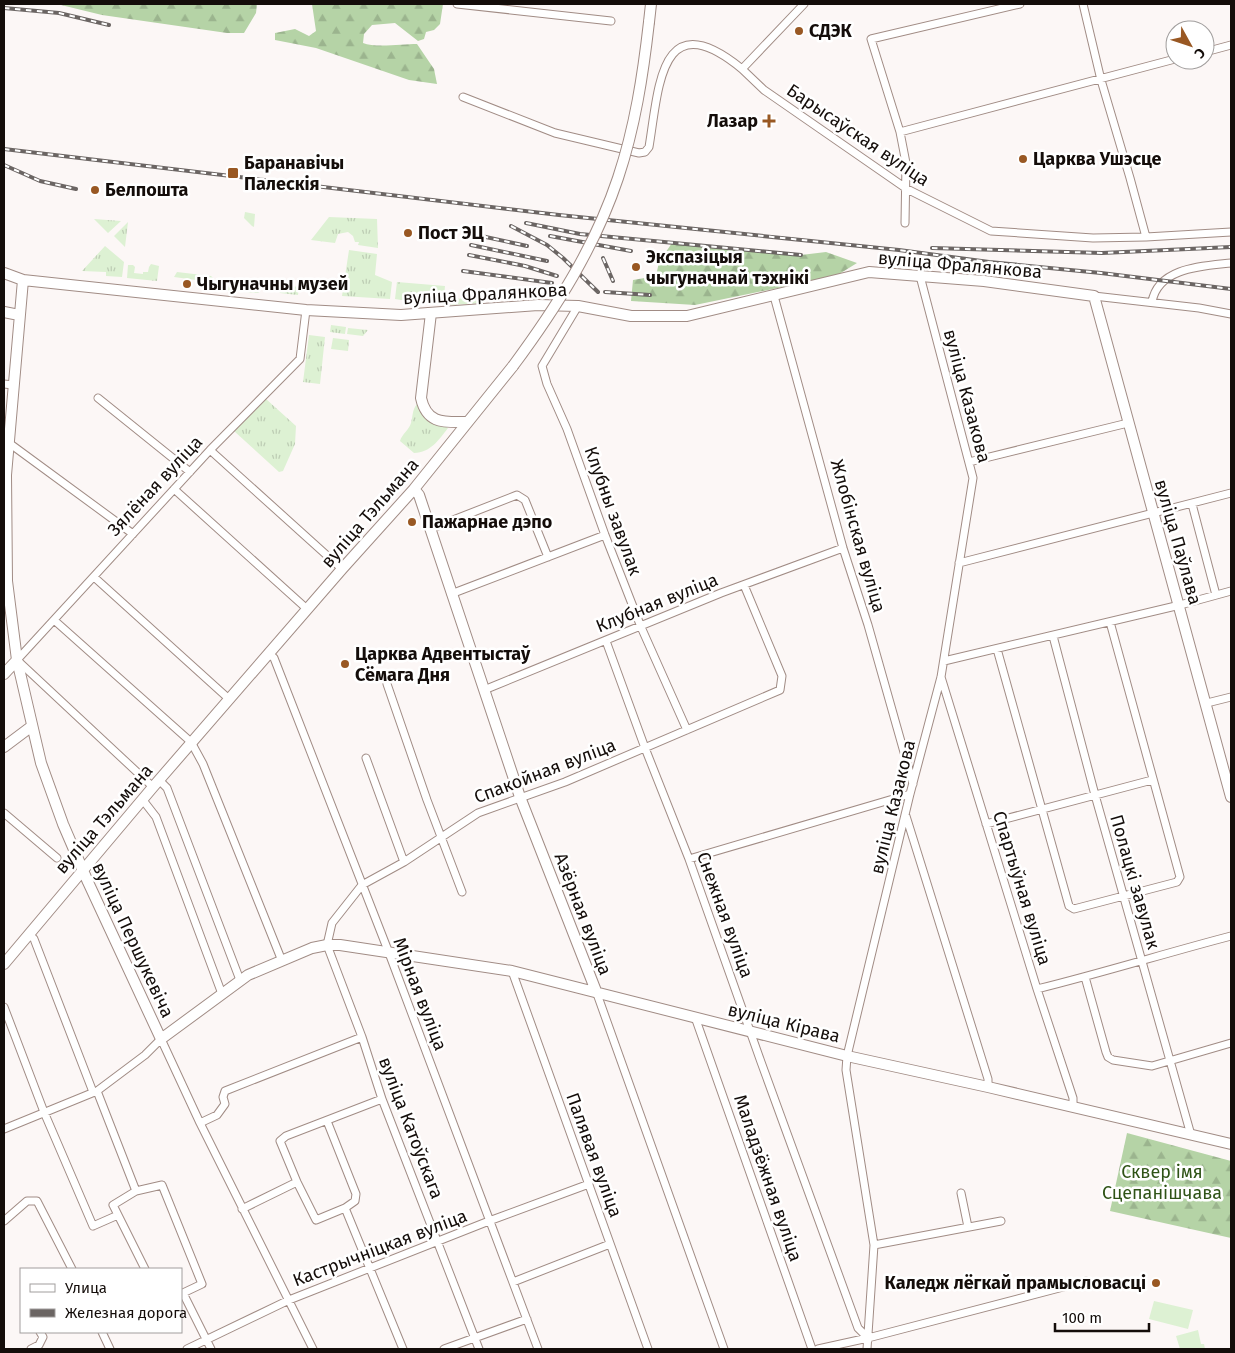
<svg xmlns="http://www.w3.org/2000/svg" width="1235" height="1353" font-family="'Fira Sans',sans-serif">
<defs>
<pattern id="grass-tufts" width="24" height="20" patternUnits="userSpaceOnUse" patternTransform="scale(1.25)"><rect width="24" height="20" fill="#ddf1d3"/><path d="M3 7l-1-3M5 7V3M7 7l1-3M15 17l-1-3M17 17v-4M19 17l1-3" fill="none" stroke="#bdcdb4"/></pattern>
<pattern id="forest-firs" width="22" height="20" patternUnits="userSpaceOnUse" patternTransform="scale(1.25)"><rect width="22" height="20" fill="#b5d3a6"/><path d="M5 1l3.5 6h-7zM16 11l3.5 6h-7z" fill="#9bb48e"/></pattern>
</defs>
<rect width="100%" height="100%" fill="#fcf7f6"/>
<!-- grass -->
<path fill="url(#grass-tufts)" d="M245,212L255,214L254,227L252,226L244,218Z
M329,217L377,219L378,248L358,245L359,242H355L353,236L348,232L338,234L335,243L311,240Z
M94,219L121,221L108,233Z
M128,222L125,247L114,236Z
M105,246L124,262L122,277L106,276V272L82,271Z
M349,250L377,254L375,275L392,282L390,299L342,296Z
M151,264L159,266L157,281L127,278L128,265H133L135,267L134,273L143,274V272H148L149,267Z
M177,272L211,276L213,278L211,291L202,290L203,281L174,277Z
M230,278L261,282L259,293L228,291Z
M397,282L445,286L444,296L401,300L395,299Z
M276,284L299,287L298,295L280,293L276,288Z
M487,296L484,303L447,305L446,300Z
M331,325L346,327L345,334L330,332Z
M348,328L368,330L363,336L347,334Z
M309,335L325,337L320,384L303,382Z
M333,338L349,340L348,351L331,349Z
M266,399L296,426L295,444L283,471L279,472L234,431Z
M417,404L420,410L448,428C438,441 431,452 414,453L400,441C402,434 409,430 411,423C413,416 412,410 417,404Z"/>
<!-- forest -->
<path fill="url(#forest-firs)" d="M57,4H257L256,13L244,33H227L102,15Z
M312,4H443L440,24L434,30L426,32L424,39L418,41L395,23L372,25L364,34L363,43C375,48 402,44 417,44L434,69L437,84L409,80L316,48L275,40V33L295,29L309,36L316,31Z
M672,243L801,255L826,252L857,263L836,276L695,305L631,301L633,280L656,276L659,262Z
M1127,1133L1231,1161V1238L1110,1211Z"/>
<!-- pitch -->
<path fill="#ddf1d3" d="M1154,1301L1193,1310L1188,1329L1149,1319Z
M1198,1330L1201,1344H1204L1205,1349H1180L1176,1336Z"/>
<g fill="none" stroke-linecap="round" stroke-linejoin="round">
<!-- street casing -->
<g stroke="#a18c85" stroke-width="9">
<path id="street" d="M457,4L611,21
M1083,4L1101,80L1130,178L1146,237
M1205,52L1231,45
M742,69L764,90L907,189L991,231L1093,238L1146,237L1231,232
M463,97L555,133L639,153L645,152L649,147C659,87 660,2 742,69L804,4
M900,132L1175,59
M905,223L906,163L900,132L871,39L1020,4
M774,296L843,548L868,625L913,784
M1094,296L1199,308L1231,314
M1152,302C1158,267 1204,266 1231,263
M578,306L542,366L547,384L567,429L605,535L641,627L687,730
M4,384L13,385
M98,398L190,472
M9,443L133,534
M210,450L342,569
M969,462L1128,423
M174,489L307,609
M1192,504L1216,595
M430,529L517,495L525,500L548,557
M959,563L1231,493
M94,577L229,699
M451,594L605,535
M54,620L191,742L203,764L282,961
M1053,636L1095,795L1191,1135
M606,641L645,748L689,859L761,1062L858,1328L868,1338
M997,649L1069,906L1074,909L1177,882L1180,877L1110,622
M268,653L274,658L389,953L538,1349
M944,661L1180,605L1231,591
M941,677L1037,989L1073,1098V1107
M387,684L427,800L462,892
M484,690L721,593L843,548
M1207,703L1231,697
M366,758L404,862
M159,780L167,788L240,980
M153,787L17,660L210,450L300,359L306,310
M142,799L156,817L222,994
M4,813L57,858
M906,816L988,1079V1087
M986,824L1152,780
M689,859L910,794
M29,934L34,939L93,1092
M512,971L648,1349
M1085,977L1106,1052L1108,1057L1113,1060L1152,1066L1231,1043
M1037,989C1102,973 1166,953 1231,936
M596,991L724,1349
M4,1007L44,1112L93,1226L118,1215
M695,1017L812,1349
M97,1091L136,1191L162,1185L202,1284L183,1293L211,1349
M327,1121L356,1194L355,1201L345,1208L403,1349
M200,1123L217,1115L225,1104L223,1097L225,1091L362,1037
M4,1129L97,1091L145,1055L161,1039L200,1123L313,1349
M136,1191L113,1205L145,1269
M961,1193L968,1227
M345,1208L316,1220L297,1182L280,1141L286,1136L382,1099
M242,1209L297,1182
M4,1221L27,1201H37L72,1269
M874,1245L1001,1221
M513,1282L610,1244
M102,1332L110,1349
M31,1349L39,1345L43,1337L40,1332
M187,1349L289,1300L489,1221L589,1184
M444,1349L527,1319
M479,1349L382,1099L362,1037L327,945L332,923L362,885L404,862L478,813L565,782L780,690L782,676L744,585
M818,1349L868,1338L1086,1281
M867,1349L874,1245L846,1070L847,1056L910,794L941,677L973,478L920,276"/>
</g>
<!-- secondary casing -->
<g stroke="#a18c85" stroke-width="12">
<path id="secondary" d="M649,22L651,4
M4,273L23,280L306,310L401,315L538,305L578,306L631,316H687L869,272L984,281L1094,296L1231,797
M23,280L6,475L7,581L17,660L41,763L63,824L88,882L161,1039L248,975L312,948L327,945H340L512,971L847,1056L988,1087L1231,1144
M4,312L19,315
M431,313L421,398C427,425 445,422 467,422
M414,489L419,495L520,797L596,991
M4,674L17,660
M4,747L32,726
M4,964L153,787L342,569L414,489L513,366"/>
</g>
<!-- street -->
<use href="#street" stroke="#fff" stroke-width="7"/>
<!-- secondary -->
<use href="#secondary" stroke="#fff" stroke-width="10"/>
<!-- rail casing -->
<g stroke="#6b6563" stroke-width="4">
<path id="rail" d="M4,8L59,13L109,25
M4,149L559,215L899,250L989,262L1101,273L1231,289
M4,165L40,181L76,189
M526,223L580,234L801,255
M511,226L547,245L563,258L598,292
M472,234L527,246
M550,236L631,251
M471,245L547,261
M932,248L1102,253L1231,247
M469,255L525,266L557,276
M603,258L613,281
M463,271L552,283
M605,292L650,295"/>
</g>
<!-- rail -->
<use href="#rail" stroke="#fff" stroke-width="2" stroke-dasharray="5.5" stroke-linecap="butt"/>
<!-- secondary-bridge casing -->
<g stroke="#a18c85" stroke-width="12" stroke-linecap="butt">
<path id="secondary-bridge" d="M513,366C556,308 595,247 618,178C635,127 643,75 649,22"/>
</g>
<!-- secondary-bridge -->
<use href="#secondary-bridge" stroke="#fff" stroke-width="10"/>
</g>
<!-- markers -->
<g fill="#995823" stroke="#fff" stroke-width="2">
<circle cx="799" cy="31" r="5"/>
<path d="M766.5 113.5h5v5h5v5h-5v5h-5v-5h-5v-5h5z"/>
<circle cx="1023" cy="159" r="5"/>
<rect x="227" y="167" width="12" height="12" rx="2.5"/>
<circle cx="95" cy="190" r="5"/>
<circle cx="408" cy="233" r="5"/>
<circle cx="636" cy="267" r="5"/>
<circle cx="187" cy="284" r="5"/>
<circle cx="412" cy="522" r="5"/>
<circle cx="345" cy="664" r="5"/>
<circle cx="1156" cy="1283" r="5"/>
</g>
<g text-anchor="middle" stroke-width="5" stroke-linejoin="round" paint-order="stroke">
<!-- poi labels -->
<g font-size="18" font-weight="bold" fill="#140d0a" stroke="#fff" text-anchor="start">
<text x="809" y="37">СДЭК</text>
<text x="758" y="127" text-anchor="end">Лазар</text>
<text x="1033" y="165">Царква Ушэсце</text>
<text x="244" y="169">Баранавічы<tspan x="244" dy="21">Палескія</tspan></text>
<text x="105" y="196">Белпошта</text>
<text x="418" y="239">Пост ЭЦ</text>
<text x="646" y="263">Экспазіцыя<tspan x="646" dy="21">чыгуначнай тэхнікі</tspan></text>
<text x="197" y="290">Чыгуначны музей</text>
<text x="422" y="528">Пажарнае дэпо</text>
<text x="355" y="660">Царква Адвентыстаў<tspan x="355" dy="21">Сёмага Дня</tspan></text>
<text x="1146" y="1289" text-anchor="end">Каледж лёгкай прамысловасці</text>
</g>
<!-- street labels -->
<g font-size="18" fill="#140d0a" stroke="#fff">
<text transform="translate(858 135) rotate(34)" y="6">Барысаўская вуліца</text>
<text transform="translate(960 265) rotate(5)" y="6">вуліца Фралянкова</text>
<text transform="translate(485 294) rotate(-3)" y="6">вуліца Фралянкова</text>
<text transform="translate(967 396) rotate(75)" y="6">вуліца Казакова</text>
<text transform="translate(155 486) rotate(-47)" y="6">Зялёная вуліца</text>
<text transform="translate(613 511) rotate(70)" y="6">Клубны завулак</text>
<text transform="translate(370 513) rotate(-49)" y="6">вуліца Тэльмана</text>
<text transform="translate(858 536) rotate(74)" y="6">Жлобінская вуліца</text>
<text transform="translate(1178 542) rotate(74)" y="6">вуліца Паўлава</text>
<text transform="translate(657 603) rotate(-22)" y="6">Клубная вуліца</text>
<text transform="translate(545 771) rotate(-21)" y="6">Спакойная вуліца</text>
<text transform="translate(893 807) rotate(-76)" y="6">вуліца Казакова</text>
<text transform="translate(104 819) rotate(-49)" y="6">вуліца Тэльмана</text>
<text transform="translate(1135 882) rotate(74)" y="6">Полацкі завулак</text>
<text transform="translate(1022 888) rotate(73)" y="6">Спартыўная вуліца</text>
<text transform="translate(583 914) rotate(69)" y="6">Азёрная вуліца</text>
<text transform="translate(725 915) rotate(70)" y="6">Снежная вуліца</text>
<text transform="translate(133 940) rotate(65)" y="6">вуліца Першукевіча</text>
<text transform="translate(420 994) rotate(69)" y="6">Мірная вуліца</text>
<text transform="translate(784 1023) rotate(14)" y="6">вуліца Кірава</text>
<text transform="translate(411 1128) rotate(69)" y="6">вуліца Катоўскага</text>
<text transform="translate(594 1155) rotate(70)" y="6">Палявая вуліца</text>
<text transform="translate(768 1178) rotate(71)" y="6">Маладзёжная вуліца</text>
<text transform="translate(380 1248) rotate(-21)" y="6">Кастрычніцкая вуліца</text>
</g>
<!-- park labels -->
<g font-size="18" fill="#2f5316" stroke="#fff">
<text x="1162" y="1178">Сквер імя<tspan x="1162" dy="21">Сцепанішчава</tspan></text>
</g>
</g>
<!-- border -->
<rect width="1235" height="1353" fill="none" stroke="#140d0a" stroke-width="10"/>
<!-- legend -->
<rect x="20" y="1268" width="162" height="65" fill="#ffffff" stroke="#a19e9d"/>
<rect x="30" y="1284" width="25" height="8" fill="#ffffff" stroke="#a19e9d"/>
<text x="65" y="1293" font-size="15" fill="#140d0a">Улица</text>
<rect x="30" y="1309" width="25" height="8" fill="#6b6563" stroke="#a19e9d"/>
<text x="65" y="1318" font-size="15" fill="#140d0a">Железная дорога</text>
<!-- north arrow -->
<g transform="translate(1190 45) rotate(130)"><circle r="24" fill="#ffffff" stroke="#a19e9d"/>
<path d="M0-4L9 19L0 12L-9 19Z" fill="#995823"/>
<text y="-8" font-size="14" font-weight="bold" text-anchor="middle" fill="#140d0a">С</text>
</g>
<!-- scale -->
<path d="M1055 1323v8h94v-8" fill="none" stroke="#140d0a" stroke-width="2.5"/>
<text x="1062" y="1323" font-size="15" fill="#140d0a" stroke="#ffffff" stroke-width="4" paint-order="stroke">100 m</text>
</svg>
